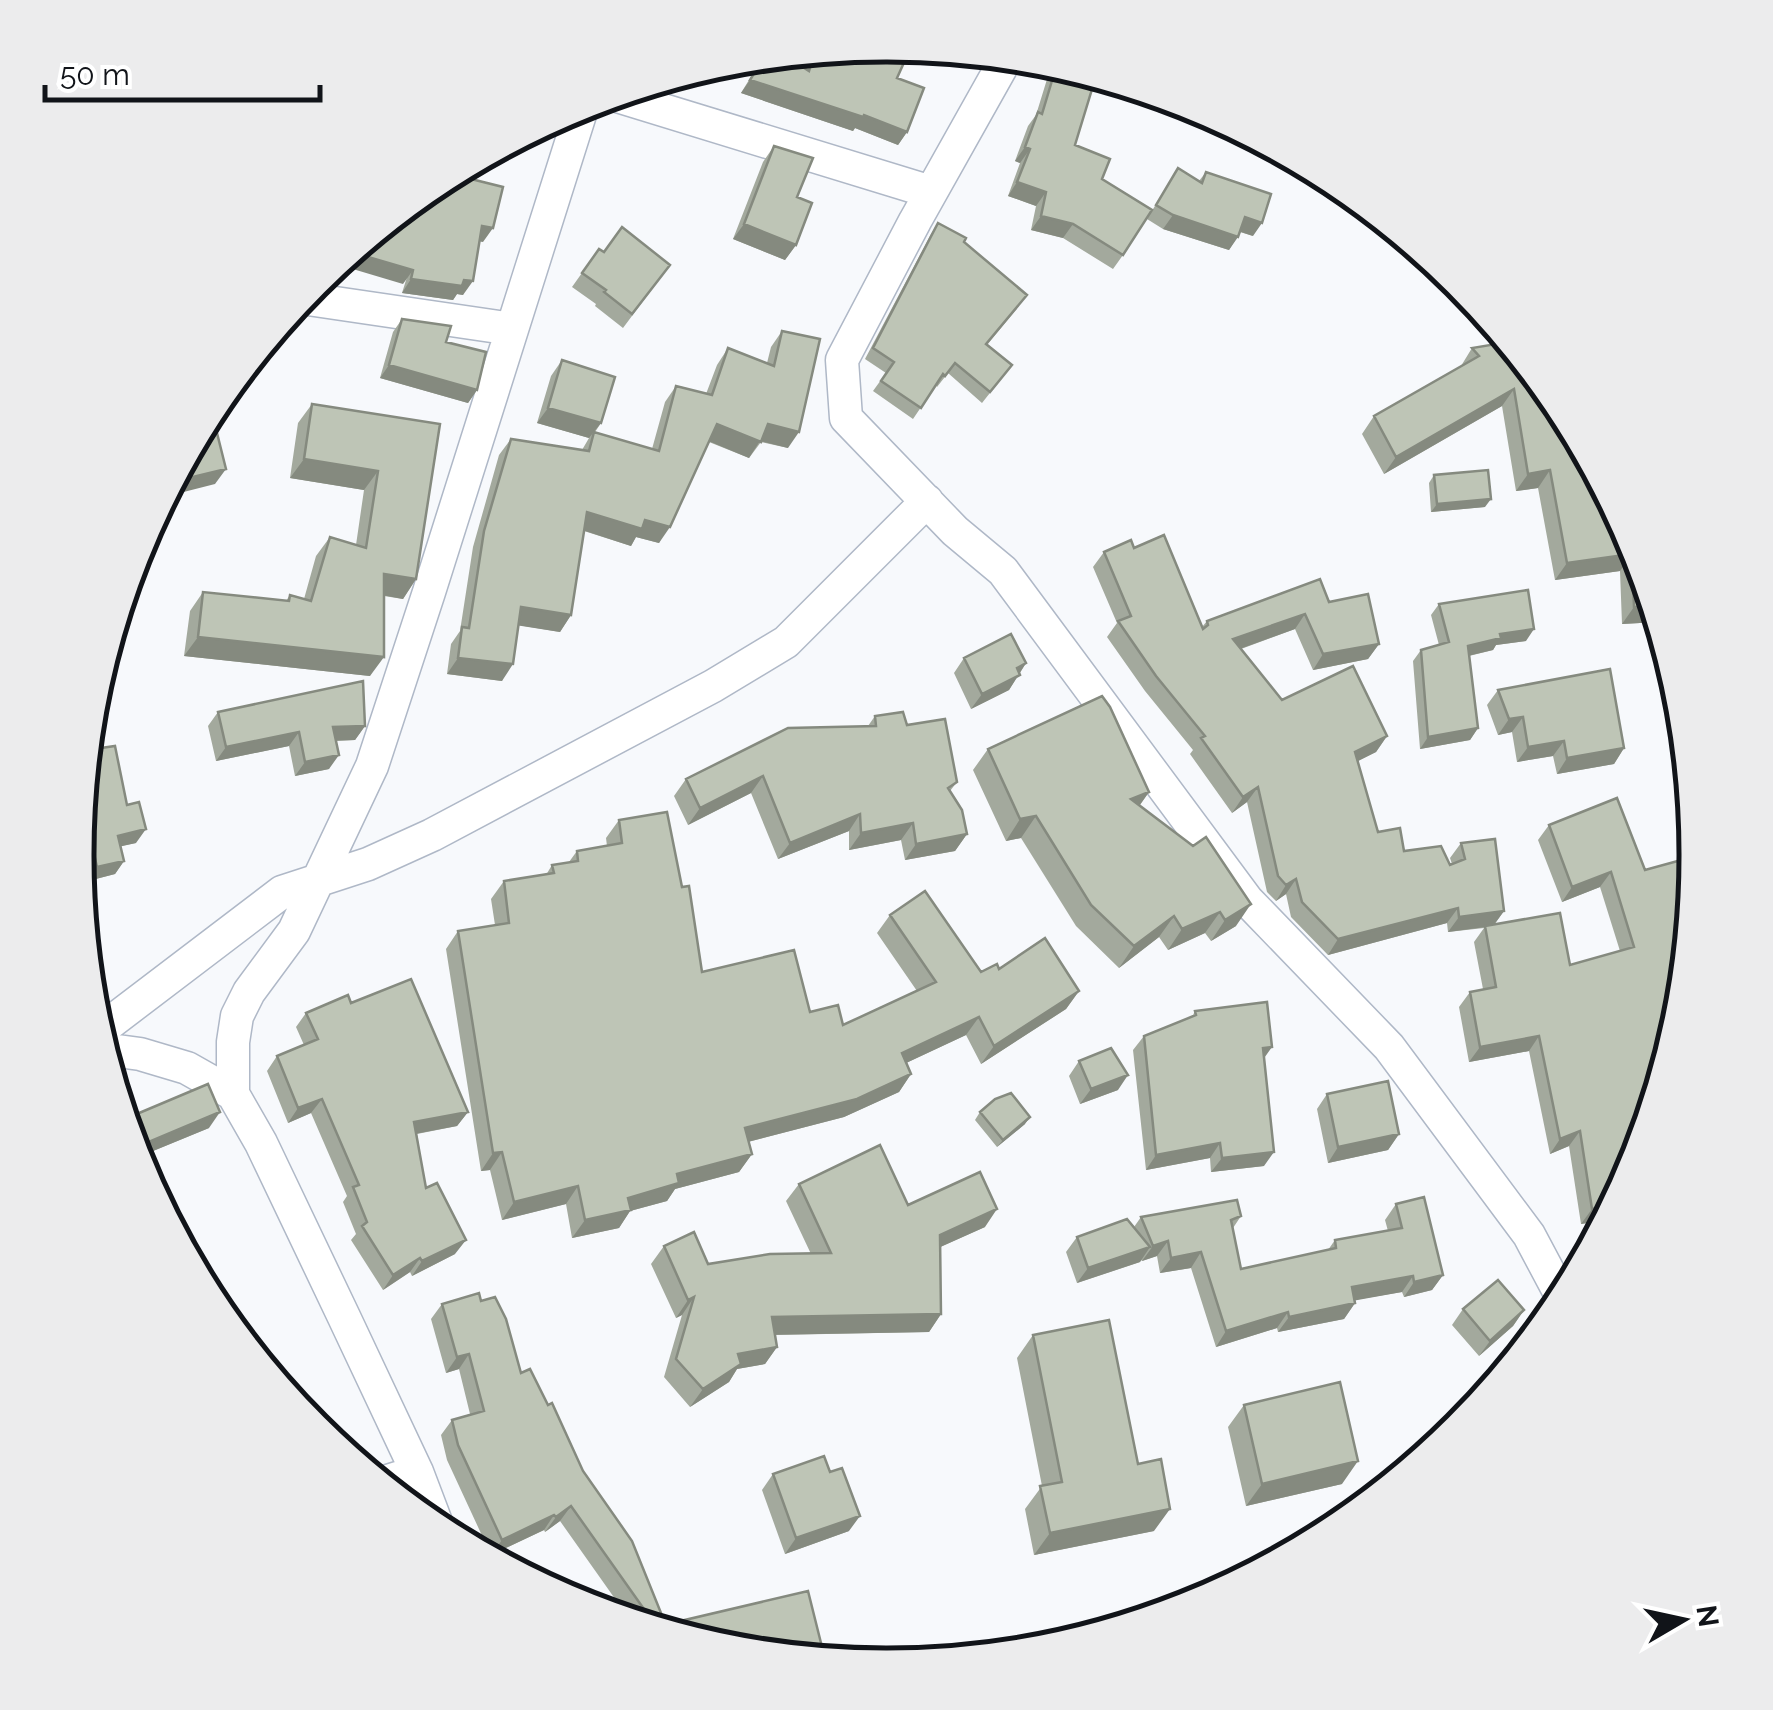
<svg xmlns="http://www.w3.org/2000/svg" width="1773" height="1710" font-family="Raleway,sans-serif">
<rect width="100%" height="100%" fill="#f7f9fc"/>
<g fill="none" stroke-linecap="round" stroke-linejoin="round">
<!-- minor casing -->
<g stroke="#afb8c7" stroke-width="35">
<path id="minor" d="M1007,57L915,221L842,360L846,418L955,531L1003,571L1247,900L1389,1047L1529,1235L1563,1299
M614,95L931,192
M301,298L512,329
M98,1032L282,892L368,864L432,835L713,686L786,642L927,501
M103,1049L140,1054L187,1068L233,1094L261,1143L344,1317L417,1472L439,1530
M233,1094V1042L237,1016L249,992L294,931L372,766L429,592L583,105
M381,1483L417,1472"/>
</g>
<!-- minor -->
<use href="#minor" stroke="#fff" stroke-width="32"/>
</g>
<!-- wall -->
<path fill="#a3a99d" d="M887,45L897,78L907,132L898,145L855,128L853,131L741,93L763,57L784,55L805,68L810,53Z
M1052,63L1096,76L1075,145L1102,179L1123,255L1113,269L1063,238L1031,230L1036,206L1008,196L1020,163L1015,161L1028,126L1036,115Z
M1163,96L1197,107L1204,111L1195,123L1158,112Z
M774,146L797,197L796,245L785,260L733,239L763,162Z
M1178,168L1199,181L1206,172L1253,236L1240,232L1229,250L1163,229L1147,219Z
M437,181L483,242L479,241L463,295L457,294L453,300L402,293Z
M938,223L964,242L1019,306L987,345L1012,365L982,403L948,373L937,387L936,385L913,419L873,391L886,373L865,359L931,234Z
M599,249L604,252L670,265L623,328L595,306L596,304L572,287Z
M402,319L446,342L477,390L468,403L380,378L393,332Z
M782,331L788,448L761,442L749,458L709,442L659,543L636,537L631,546L584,531L571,615L560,632L518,625L502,681L447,674L451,644L460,631L473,547L499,455L511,439L582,450L589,438L537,423L551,376L562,360L601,423L595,432L652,449L665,402L676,386L706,394L717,365L728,348L767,363L771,347Z
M1508,342L1635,546L1658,622L1622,624L1620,571L1555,580L1538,488L1516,491L1502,406L1384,474L1362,434L1374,416L1461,366L1472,348Z
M312,404L440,424L416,579L403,599L384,596L370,676L184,656L190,611L203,592L286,601L290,595L304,599L316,556L330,537L356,545L364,490L290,478L298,423Z
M1434,475L1485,507L1431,512L1429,483Z
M1134,548L1202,627L1207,621L1329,602L1379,644L1368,659L1313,670L1295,629L1241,649L1282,700L1387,736L1376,752L1358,761L1378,832L1404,851L1450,865L1452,864L1450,858L1461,843L1504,911L1494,925L1570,965L1620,951L1600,887L1562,902L1538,840L1549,825L1645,870L1635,1166L1605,1220L1581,1224L1569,1146L1550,1154L1529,1051L1469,1062L1459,1007L1470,992L1483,989L1474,942L1484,928L1448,932L1447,923L1328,955L1291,917L1286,894L1276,901L1267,892L1247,802L1232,813L1190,754L1193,750L1145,691L1107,637L1117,623L1093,567L1104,552Z
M1439,604L1526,641L1496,645L1493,650L1469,656L1478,728L1470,740L1420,749L1413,661L1421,650L1439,645L1431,615Z
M964,658L1026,663L1009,690L971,709L954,673Z
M1498,690L1624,748L1614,764L1557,774L1553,756L1517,762L1512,732L1498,735L1487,705Z
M218,712L365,726L355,740L336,741L329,769L295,776L289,746L216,761L208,726Z
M875,716L907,725L957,782L950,791L967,834L955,851L905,860L901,840L849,850V831L778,859L751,793L688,825L674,796L686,779L868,726Z
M988,749L1149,792L1140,805L1236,926L1211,941L1205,933L1168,950L1159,937L1119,968L1076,926L1021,838L1006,841L973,770Z
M87,750L136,843L121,846L124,861L115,874L88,881L83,863L77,864L76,854Z
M619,820L682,887L702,972L843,1025L917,991L877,933L890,915L981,972L999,969L1079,991L1066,1009L981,1064L966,1035L906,1063L911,1074L899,1092L844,1117L748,1142L752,1154L739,1172L675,1189L667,1201L630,1211L619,1228L572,1238L566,1204L502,1220L490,1170L481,1171L446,949L458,931L495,925L491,899L504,881L546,875L552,865L569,862L577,851L607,846L606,838Z
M351,1003L468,1112L457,1126L417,1134L426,1188L455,1254L412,1276L410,1272L383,1290L351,1240L356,1234L343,1202L347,1196L311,1113L288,1123L267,1071L277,1056L304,1045L296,1027L306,1013Z
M1195,1011L1264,1059V1166L1211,1172L1210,1158L1146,1170L1133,1050L1144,1036L1192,1017Z
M1079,1061L1118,1090L1080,1104L1069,1076Z
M1327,1094L1399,1134L1388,1150L1328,1163L1317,1109Z
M980,1112L1025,1124L997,1147L975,1120Z
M132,1116L209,1128L136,1158L126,1125Z
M799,1184L908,1205L985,1227L940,1247L941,1314L929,1332L775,1335L777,1347L765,1364L737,1369L729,1382L690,1407L664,1377L682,1315L676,1318L651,1264L664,1246L708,1264L811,1254L786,1201Z
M1396,1204L1443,1275L1432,1290L1404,1297L1402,1292L1354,1300L1355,1303L1344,1319L1278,1332L1277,1328L1216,1347L1191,1268L1160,1273L1157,1256L1142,1261L1141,1260L1140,1262L1077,1283L1066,1252L1077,1237L1134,1227L1141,1217L1241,1216L1233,1228L1241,1269L1328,1250L1335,1240L1388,1231L1385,1220Z
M481,1301L521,1373L583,1471L661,1613L652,1626L630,1620L560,1521L545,1532L544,1530L491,1555L447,1460L441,1435L452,1420L470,1414L459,1369L446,1373L431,1319L442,1304Z
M1463,1309L1524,1310L1513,1326L1479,1356L1452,1325Z
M1033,1335L1138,1464L1154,1531L1034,1555L1025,1509L1042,1486L1017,1358Z
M1244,1405L1342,1484L1246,1506L1228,1427Z
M773,1474L849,1531L785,1554L762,1490Z"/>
<!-- shaded-wall -->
<path fill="#858a7f" d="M750,80L864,115L907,132L898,145L855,128L853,131L741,93Z
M1168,98L1197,107L1204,111L1195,123L1158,112Z
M1025,147L1030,149L1020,163L1015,161Z
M1017,182L1046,192L1036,206L1008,196Z
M1173,215L1238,237L1229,250L1163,229Z
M1041,216L1073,224L1063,238L1031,230Z
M1245,217L1262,223L1253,236L1235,230Z
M744,224L796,245L785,260L733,239Z
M482,226L493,228L483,242L472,239Z
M351,252L413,270L403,284L336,264Z
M411,279L464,280L473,281L463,295L457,294L453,300L402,293Z
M389,365L477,390L468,403L380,378Z
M1514,389L1502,406L1384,474L1396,457Z
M548,408L601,423L589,438L537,423Z
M717,424H768L799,432L788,448L760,441L749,458L706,440Z
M304,459L378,471L364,490L290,478Z
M226,469L215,484L164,497L172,482Z
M1550,470L1538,488L1516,491L1528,474Z
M1491,499L1485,507L1431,512L1437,504Z
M587,512L645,520L670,527L659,543L636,537L631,546L576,528Z
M1632,554L1620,571L1555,580L1567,563Z
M384,574L416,579L403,599L371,593Z
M1653,606L1658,622L1622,624L1634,607Z
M521,607L571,615L560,632L509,624Z
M1305,614L1295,629L1223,655L1233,639Z
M1534,629L1526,641L1496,645L1493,650L1459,658L1468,646L1500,634Z
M198,637L384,657L370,676L184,656Z
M1379,644L1368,659L1313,670L1323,654Z
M458,658L513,664L502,681L447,674Z
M1026,663L1009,690L971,709L982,694L1017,668Z
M1523,717L1512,732L1498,735L1509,719Z
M365,726L355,740L323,741L333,727Z
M1478,728L1470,740L1420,749L1428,737Z
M299,732L289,746L216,761L226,747Z
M1387,736L1376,752L1344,768L1355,752Z
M1564,741L1553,756L1517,762L1528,747Z
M1624,748L1614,764L1557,774L1567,758Z
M339,755L329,769L295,776L305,762Z
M763,776L751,793L688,825L700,808Z
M1258,787L1247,802L1232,813L1243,797Z
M1149,792L1134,813L1131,799Z
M860,814L849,831L778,859L790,843Z
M1036,816L1021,838L1006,841L1020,819Z
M913,823L901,840L849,850L861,833Z
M146,829L136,843L109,849L118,836Z
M967,834L955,851L905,860L916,844Z
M93,850L83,863L77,864V852Z
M124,861L115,874L88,881L97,867Z
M1611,872L1600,887L1562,902L1572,887Z
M1296,879L1286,894L1276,901L1286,885Z
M1251,904L1236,926L1211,941L1225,920Z
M1458,908L1447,923L1328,955L1338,939Z
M1504,911L1493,926L1448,932L1459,917Z
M1220,912L1205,933L1168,950L1182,929Z
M1174,916L1159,937L1119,968L1134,946Z
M1079,991L1066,1009L981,1064L994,1046Z
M979,1017L966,1035L889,1071L902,1053Z
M1539,1036L1529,1051L1469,1062L1480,1047Z
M1272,1047L1262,1061L1263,1048Z
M911,1074L899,1092L844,1117L732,1146L745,1128Z
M1128,1075L1118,1090L1080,1104L1091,1089Z
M322,1099L311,1113L288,1123L298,1108Z
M220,1112L209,1128L136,1158L135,1156L144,1144Z
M468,1112L457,1126L404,1136L414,1122Z
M1030,1117L1025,1124L997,1147L1003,1140Z
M1580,1131L1569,1146L1550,1154L1560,1139Z
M1399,1134L1388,1150L1328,1163L1338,1147Z
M1220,1143L1210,1158L1146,1170L1156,1155Z
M502,1152L490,1170L481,1171L493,1153Z
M1274,1152L1264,1166L1211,1172L1222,1158Z
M752,1154L739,1172L675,1189L667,1201L630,1211L619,1228L572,1238L585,1220L677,1174Z
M578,1186L566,1204L502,1220L514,1202Z
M1613,1205L1605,1220L1581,1224L1592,1209Z
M997,1209L985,1227L927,1253L940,1235Z
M466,1240L455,1254L412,1276L422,1261Z
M1168,1241L1157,1256L1142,1261L1153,1246Z
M1150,1247L1140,1262L1077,1283L1088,1268Z
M1201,1252L1191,1268L1160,1273L1171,1258Z
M420,1258L410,1272L383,1290L393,1275Z
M1443,1275L1432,1290L1404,1297L1414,1282Z
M1413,1276L1402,1292L1341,1303L1352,1287Z
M694,1297L682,1315L676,1318L688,1300Z
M1355,1303L1344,1319L1278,1332L1289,1317Z
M1524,1310L1513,1326L1479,1356L1490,1341Z
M1288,1312L1277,1328L1216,1347L1226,1331Z
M941,1314L929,1332L759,1335L772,1317Z
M777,1347L765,1364L737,1369L729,1382L690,1407L703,1389L738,1354Z
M469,1354L459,1369L446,1373L457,1357Z
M1358,1461L1342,1484L1246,1506L1262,1484Z
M571,1506L560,1521L545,1532L556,1517Z
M1170,1509L1154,1531L1034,1555L1050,1533Z
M554,1515L544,1530L491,1555L502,1540Z
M860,1516L849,1531L785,1554L796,1538Z
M661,1613L652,1626L647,1625L651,1619Z"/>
<!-- building -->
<path fill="#bec5b6" stroke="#858a7f" stroke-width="2.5" d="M887,45L911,47L897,78L924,88L907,132L864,115L863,117L750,80L764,57L784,55L809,71L815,52Z
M1057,64L1096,76L1075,145L1110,159L1102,179L1152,210L1123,255L1073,224L1041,216L1046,192L1017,182L1030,149L1025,147L1038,112L1042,114Z
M774,146L813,158L797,197L812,203L796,245L744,224Z
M1178,168L1202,183L1206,172L1271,194L1262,223L1245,217L1238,237L1173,215L1156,205Z
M451,174L503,187L493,228L482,226L473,281L464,280L462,286L411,279L413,270L351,252L437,181Z
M938,223L966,238L964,242L1027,295L986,344L1012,365L990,392L955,363L945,376L943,374L921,408L881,381L894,362L873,348Z
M622,227L670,265L632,314L604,292L606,290L582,273L599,249L604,252Z
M402,319L451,326L446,342L486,352L477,390L389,365Z
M782,331L820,339L799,432L768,424L761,442L717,424L670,527L645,520L642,529L587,512L571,615L521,607L513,664L458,658L462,627L469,628L484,531L511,439L589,451L594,432L659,451L676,386L712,395L728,348L774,366Z
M1508,342L1560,405L1635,546L1653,606L1634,607L1632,554L1567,563L1550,470L1528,474L1514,389L1396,457L1374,416L1479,356L1472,348Z
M562,360L615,377L601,423L548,408Z
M312,404L440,424L416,579L384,574V657L198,637L203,592L289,601L290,595L311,601L330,537L366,548L378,471L304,459Z
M211,409L226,469L172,482Z
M1488,470L1491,499L1437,504L1434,475Z
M1164,535L1203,629L1208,625L1207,621L1320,579L1329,602L1368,594L1379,644L1323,654L1305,614L1233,639L1282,700L1353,666L1387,736L1355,752L1378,832L1400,828L1404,851L1441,846L1450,865L1465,859L1461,843L1495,839L1504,911L1459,917L1458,908L1338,939L1302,902L1296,879L1286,885L1278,876L1258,787L1243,797L1201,738L1205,736L1156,676L1118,621L1131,616L1104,552L1131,540L1134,548Z
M1528,590L1534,629L1500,634L1501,638L1468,646L1478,728L1428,737L1421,650L1449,642L1439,604Z
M1011,634L1026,663L1017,668L1020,675L982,694L964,658Z
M1610,669L1624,748L1567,758L1564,741L1528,747L1523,717L1509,719L1498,690Z
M363,681L365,726L333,727L339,755L305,762L299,732L226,747L218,712Z
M1102,696L1110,707L1149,792L1131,799L1193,846L1206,837L1251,904L1225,920L1220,912L1182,929L1174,916L1134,946L1091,905L1036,816L1020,819L988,749Z
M903,712L907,725L945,719L957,782L948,788L962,810L967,834L916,844L913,823L861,833L860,814L790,843L763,776L700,808L686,779L788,728L876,726L875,716Z
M115,746L127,805L139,802L146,829L118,836L124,861L97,867L93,850L77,852L87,750Z
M1617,798L1645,870L1696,856L1681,1014L1635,1166L1613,1205L1592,1209L1580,1131L1560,1139L1539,1036L1480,1047L1470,992L1496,987L1485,926L1560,913L1570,965L1634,947L1611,872L1572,887L1549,825Z
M667,812L682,887L689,886L702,972L794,950L810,1012L838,1005L843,1025L936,982L890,915L925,891L981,972L997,964L999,969L1045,938L1079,991L994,1046L979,1017L902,1053L911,1074L857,1099L745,1128L752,1154L677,1174L679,1183L628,1198L631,1210L585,1220L578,1186L514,1202L502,1152L493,1153L458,931L509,923L504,881L554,873L552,865L578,861L577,851L622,843L619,820Z
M411,979L468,1112L414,1122L426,1188L437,1183L466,1240L422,1261L420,1258L393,1275L362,1226L367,1222L353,1187L359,1185L322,1099L298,1108L277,1056L318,1039L306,1013L348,995L351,1003Z
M1267,1002L1272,1047L1263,1048L1274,1152L1222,1158L1220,1143L1156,1155L1144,1036L1196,1015L1195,1011Z
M1111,1048L1128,1075L1091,1089L1079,1061Z
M1388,1081L1399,1134L1338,1147L1327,1094Z
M208,1084L220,1112L144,1144L132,1116Z
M1011,1093L1030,1117L1003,1140L980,1112L995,1099Z
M880,1145L908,1205L980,1172L997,1209L940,1235L941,1314L772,1317L777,1347L738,1354L741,1364L703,1389L676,1359L694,1297L688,1300L664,1246L694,1232L708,1264L770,1254L831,1253L799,1184Z
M1424,1197L1443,1275L1414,1282L1413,1276L1352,1287L1355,1303L1289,1317L1288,1312L1226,1331L1201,1252L1171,1258L1168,1241L1153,1246L1141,1217L1237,1200L1241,1216L1231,1220L1241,1269L1336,1248L1335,1240L1402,1228L1396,1204Z
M1127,1219L1150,1247L1088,1268L1077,1237Z
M1498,1280L1524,1310L1490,1341L1463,1309Z
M479,1293L481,1301L495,1297L506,1319L521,1373L530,1369L548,1405L552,1403L583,1471L632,1541L661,1613L651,1619L571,1506L556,1517L554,1515L502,1540L458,1445L452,1420L484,1411L469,1354L457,1357L442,1304Z
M1109,1320L1138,1464L1161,1459L1170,1509L1050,1533L1040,1486L1062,1482L1033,1335Z
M1340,1382L1358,1461L1262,1484L1244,1405Z
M824,1456L830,1472L842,1468L860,1516L796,1538L773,1474Z
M1329,1524L1333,1530L1273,1563L1272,1562Z
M808,1591L825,1659L728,1649L655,1627Z"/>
<!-- crop -->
<path d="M0 0H1773V1710H0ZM886 62H887A792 792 0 0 1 1679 854V856A792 792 0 0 1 887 1648H886A792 792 0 0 1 94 856V854A792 792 0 0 1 886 62Z" fill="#ececed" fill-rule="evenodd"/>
<path fill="none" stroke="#111419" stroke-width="5" d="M886 62H887A792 792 0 0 1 1679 854V856A792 792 0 0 1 887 1648H886A792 792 0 0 1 94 856V854A792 792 0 0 1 886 62Z"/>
<!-- north arrow -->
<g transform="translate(1683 1620) rotate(81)" stroke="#ffffff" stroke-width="8" paint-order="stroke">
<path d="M0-8L18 38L0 25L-18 38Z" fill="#111419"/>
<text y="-15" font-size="28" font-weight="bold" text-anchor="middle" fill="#111419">N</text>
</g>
<!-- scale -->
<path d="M45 85v15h275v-15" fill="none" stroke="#111419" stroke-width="5"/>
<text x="60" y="85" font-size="30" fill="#111419" stroke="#ffffff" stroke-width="8" paint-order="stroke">50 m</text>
</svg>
